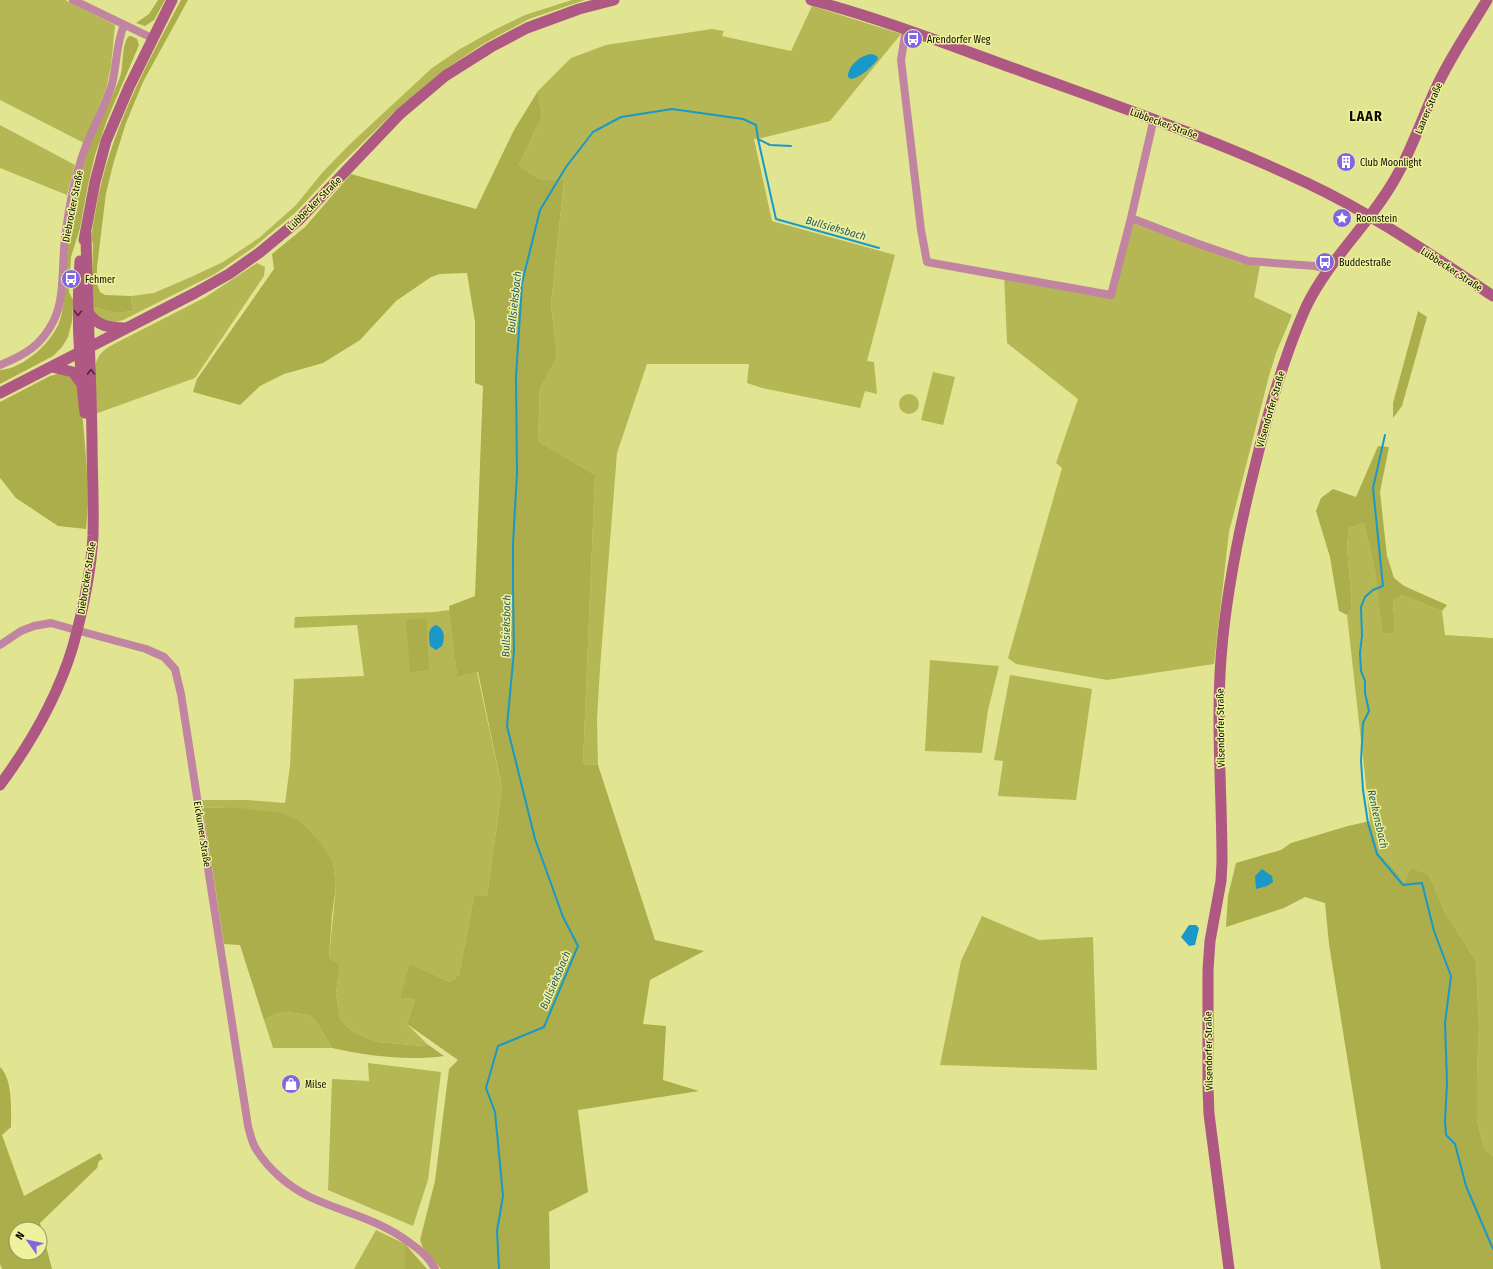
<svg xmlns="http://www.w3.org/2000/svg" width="1493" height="1269" font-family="'Fira Sans Condensed',sans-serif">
<rect width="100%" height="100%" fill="#e1e591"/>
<!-- green -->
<path fill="#b4b754" d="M0,0H65L115,25L111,66L106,89L84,143L0,100Z
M572,0H585L529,19L483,44L441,72L393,113L339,166L295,213L254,247L215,274L123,320C108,325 97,322 91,306L116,313L133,311L131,296L154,293L191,277L223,262L259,238L296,205L322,173L349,145L432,68L460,49L494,30L525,15Z
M812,6L901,34L830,121L762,138L754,139L772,221L895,255L867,361L874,362L877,394L865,391L860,408L762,388L747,383L749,364H647L617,453L600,668L597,720L598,765L583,764L595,475L538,441L540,389L557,357L551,305L564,182L539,179L519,165L542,116L538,91L571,58L606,45L712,29L724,31L722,36L791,51Z
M0,125L75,165L67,195L0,168Z
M1127,221L1241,263L1260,266L1254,297L1292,315L1276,353L1269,376L1229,532L1214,664L1107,680L1016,664L1008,658L1062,468L1056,463L1078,399L1007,343L1004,273L1109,292Z
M257,263L265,267L264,276L195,378L95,414C95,399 91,368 99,356C103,350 109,347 114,344L204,298Z
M933,372L955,377L943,425L921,420Z
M899 404a10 10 0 1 1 20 0a10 10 0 1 1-20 0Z
M1364,523L1375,572L1384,633H1393L1395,629L1393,602L1402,595L1442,611L1445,635L1493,638V1156L1484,1148L1477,1120V1076L1479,1026L1476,961L1445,912L1429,875L1404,884L1393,867L1379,853L1370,821L1347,615L1352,607L1347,546L1349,528Z
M450,610L457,675L477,672L502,788L487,896H474L459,975L450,982L409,963L402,998L415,999L407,1024L427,1044L423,1046L377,1042L353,1032L340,1019L336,993L340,964L329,958L336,885L333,862L310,830L300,821L231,807L203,808L202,800H248L285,803L290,766L294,679L364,676L357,625L294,628L295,617L434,612Z
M930,660L999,666L988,710L982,753L925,751Z
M1010,675L1092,689L1076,800L998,796L1003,761L994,760Z
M982,916L1039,940L1093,937L1097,1070L940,1065L961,961Z
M286,1012L310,1015L315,1020L332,1048H273L264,1020L274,1015Z
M368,1063L441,1072L428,1180L413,1226L328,1190L332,1079L369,1081Z
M376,1230L405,1244V1269H354Z"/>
<!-- forest -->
<path fill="#abae4a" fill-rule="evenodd" d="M158,0H165L154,20L145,26L136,23L149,14Z
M181,0H188L143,82L126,123L114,161L106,193L97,267V284L100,292L105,295L131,296L133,311L116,313L91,306L93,245C90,233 94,221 96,209C109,134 145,67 181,0Z
M129,36H131L137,39L139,45L107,120L95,155L88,185L80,228L71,257L69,292L73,300L72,321L68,337L62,347L53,356L0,384V370C23,369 53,342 60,320C64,308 64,294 65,281C67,260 68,239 72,218C76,190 84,159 95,133C103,114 113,96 120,77C124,66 121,44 129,36Z
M538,91L542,116L519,165L539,179L564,181L551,305L557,357L540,389L538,441L595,475L583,764L598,765L655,940L704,951L650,980L643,1024L666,1026L663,1080L699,1091L578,1110L588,1192L549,1212L550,1269H441L423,1248L420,1240L435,1181L449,1069L458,1060L407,1024L415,999L401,998L409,963L450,982L459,975L474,896H487L502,788L478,672L457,676L449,606L475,596L483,386L475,383V322L467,273L440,274L431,277L396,301L360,340L323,363L284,374L260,386L240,405L193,392L197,379L274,269L272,254L305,227L351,174L476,209L514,130Z
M1418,311L1427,317L1402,406L1393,418V403Z
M57,374C64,374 72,376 76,382C81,392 82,411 83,422C86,458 90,493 86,529L58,526L16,498L0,478V402L50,376Z
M1378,446L1389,447L1380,492L1387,556L1394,578L1404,586L1447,605L1442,611L1402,595L1393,602L1395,629L1393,633H1383L1375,572L1364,523L1349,528L1347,546L1352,607L1347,615L1339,611L1330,557L1316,511L1321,498L1333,489L1356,497Z
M426,618L429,670L410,672L406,620Z
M231,807L282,813L300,821L310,830L324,848L333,862L336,885L332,915L329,958L340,964L336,993L340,1019L353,1032L377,1042L423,1046L427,1044L444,1056C409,1061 367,1056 332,1048L315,1020L310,1015L286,1012L274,1015L264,1020L240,945L224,944L203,808Z
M1370,821L1379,853L1393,867L1404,883L1411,869L1429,875L1445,912L1476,961L1479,1026L1477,1076V1120L1484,1148L1493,1156V1269H1381L1329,944L1325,903L1305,897L1284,908L1226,927L1228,896L1236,863L1281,850L1291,843L1348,826Z
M0,1067C13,1079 11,1110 11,1127L2,1135L24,1196L100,1153L103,1159L99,1161L97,1168L40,1223L52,1269H2L0,1264ZM16,1229H40V1253H16Z
M405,1244L427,1269H405Z"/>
<!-- water -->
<path fill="#1a99c9" d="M872,54L877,56L878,59C872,67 860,78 851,79L848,77C848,65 861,55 872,54Z
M436,625C445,629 445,637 442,646L436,650L430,646C429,638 427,628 436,625Z
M1262,869L1272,876L1273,882L1267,886L1256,889L1255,876Z
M1189,925H1196L1199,928L1195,945L1189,946L1181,937Z"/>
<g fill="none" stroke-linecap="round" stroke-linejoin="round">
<!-- stream -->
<path stroke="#1a99c9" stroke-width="2" d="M758,139L776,219L879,248
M1385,435L1373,488L1383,586L1373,590L1365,597L1361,607L1362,636L1360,653L1361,671L1365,681V693L1369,711L1363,723L1361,761L1363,790L1368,823L1377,854L1403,885L1422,883L1434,931L1451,976L1445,1023L1447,1083L1445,1121L1446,1135L1455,1144L1466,1186L1493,1249
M499,1269L497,1231L503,1196L495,1112L486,1088L498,1046L544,1027L578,946L563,917L535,839L507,726L514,651L513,590V544L517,473L516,377L522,283L540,210L566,167L593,132L621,117L672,109L743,119L756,125L758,139L770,145L791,146"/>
<!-- street -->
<path stroke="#c285a1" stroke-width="8" d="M73,0L152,38
M906,29L901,60L921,230L927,262L1111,295L1131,218L1154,118
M1131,218L1196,243L1248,261L1315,266L1328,269
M0,365C25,355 42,345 54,320C66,296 61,258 66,231C69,207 74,182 81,160C89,134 104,110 112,84C117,64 116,44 124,25
M0,645L21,631L34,626L51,623L72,629L146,649L164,657L175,669L181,694L248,1126C250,1133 252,1143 256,1149C268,1169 289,1187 310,1197C344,1213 379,1219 410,1243C419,1249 430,1259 435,1269"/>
<!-- secondary -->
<path stroke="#af5883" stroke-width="11" d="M811,0C883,19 951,46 1021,71C1117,106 1214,139 1307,183C1373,214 1433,256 1493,296
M84,240L95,182L106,141L129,87L172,0
M80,261C76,312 79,363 85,413
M88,312C97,326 109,328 125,328
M52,367L73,372L81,383
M0,393L195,293L229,274L259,253L299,220L400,114L445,76L491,47L527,28L579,9L614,0
M0,785C31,743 58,696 73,646C83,610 91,573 93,536C94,504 92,471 92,439C91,370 87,302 86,233
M1229,1269L1209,1114L1208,1087V970L1210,941L1221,881L1222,862C1222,794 1216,726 1221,658C1226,592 1239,529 1255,466C1268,412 1283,358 1306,307C1329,259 1370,224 1396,177C1412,149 1422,118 1436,88C1450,57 1470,29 1487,0"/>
</g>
<!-- one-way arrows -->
<defs><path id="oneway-chevron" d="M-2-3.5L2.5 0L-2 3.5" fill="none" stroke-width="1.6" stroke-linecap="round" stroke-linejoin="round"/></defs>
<g stroke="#4d2a34">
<use href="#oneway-chevron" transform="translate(78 313) rotate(91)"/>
<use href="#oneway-chevron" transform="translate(91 372) rotate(-91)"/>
</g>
<!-- icons -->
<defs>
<g id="bus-disc" transform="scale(1)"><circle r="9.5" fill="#8266e1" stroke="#eef29d"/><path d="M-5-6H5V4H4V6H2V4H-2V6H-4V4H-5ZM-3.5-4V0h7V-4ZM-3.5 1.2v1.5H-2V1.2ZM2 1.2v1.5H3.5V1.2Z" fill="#fff"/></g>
<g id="building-disc" transform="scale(1)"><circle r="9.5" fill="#8266e1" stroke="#eef29d"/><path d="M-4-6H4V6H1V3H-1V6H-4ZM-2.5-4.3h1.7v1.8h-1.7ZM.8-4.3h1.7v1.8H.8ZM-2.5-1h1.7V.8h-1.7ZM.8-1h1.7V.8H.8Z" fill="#fff"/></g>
<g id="sight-disc" transform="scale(1)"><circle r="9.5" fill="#8266e1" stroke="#eef29d"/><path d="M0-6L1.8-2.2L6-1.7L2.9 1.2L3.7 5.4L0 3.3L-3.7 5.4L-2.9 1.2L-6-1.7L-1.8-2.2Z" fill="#fff"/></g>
<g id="shop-disc" transform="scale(1)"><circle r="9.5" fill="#8266e1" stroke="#eef29d"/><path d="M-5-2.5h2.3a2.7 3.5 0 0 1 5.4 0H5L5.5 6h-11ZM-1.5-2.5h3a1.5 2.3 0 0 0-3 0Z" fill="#fff"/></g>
</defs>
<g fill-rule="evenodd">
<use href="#bus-disc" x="913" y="39"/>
<use href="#building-disc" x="1346" y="162"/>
<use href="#sight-disc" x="1342" y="218"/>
<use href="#bus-disc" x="1325" y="262"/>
<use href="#bus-disc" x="71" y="279"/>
<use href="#shop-disc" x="291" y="1084"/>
</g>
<g text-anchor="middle" stroke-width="3" stroke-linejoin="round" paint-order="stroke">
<!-- poi labels -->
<g font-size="10" fill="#0c0c00" stroke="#eef29d" text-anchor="start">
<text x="927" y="43">Arendorfer Weg</text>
<text x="1360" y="166">Club Moonlight</text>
<text x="1356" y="222">Roonstein</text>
<text x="1339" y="266">Buddestraße</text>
<text x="85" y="283">Fehmer</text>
<text x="305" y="1088">Milse</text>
</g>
<!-- street labels -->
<g font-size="10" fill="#0c0c00" stroke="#eef29d">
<text transform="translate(1428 108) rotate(-67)" y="4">Laarer Straße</text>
<text transform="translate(1164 123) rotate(20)" y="4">Lübbecker Straße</text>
<text transform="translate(314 203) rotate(-45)" y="4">Lübbecker Straße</text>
<text transform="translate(72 206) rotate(-79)" y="4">Diebrocker Straße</text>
<text transform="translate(1452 269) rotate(33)" y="4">Lübbecker Straße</text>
<text transform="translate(1270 409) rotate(-74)" y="4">Vilsendorfer Straße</text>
<text transform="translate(86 578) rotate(-81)" y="4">Diebrocker Straße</text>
<text transform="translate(1220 728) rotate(-91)" y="4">Vilsendorfer Straße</text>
<text transform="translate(203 834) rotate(81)" y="4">Eickumer Straße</text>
<text transform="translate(1208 1051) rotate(-91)" y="4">Vilsendorfer Straße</text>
</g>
<!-- water labels -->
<g font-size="11" font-style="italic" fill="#28566b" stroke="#eef29d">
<text transform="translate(836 228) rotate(16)" y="4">Bullsieksbach</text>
<text transform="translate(514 302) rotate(-84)" y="4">Bullsieksbach</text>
<text transform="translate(506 626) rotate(-89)" y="4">Bullsieksbach</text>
<text transform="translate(1378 819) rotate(77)" y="4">Renkensbach</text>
<text transform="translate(555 980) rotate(-67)" y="4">Bullsieksbach</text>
</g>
<!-- district labels -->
<g font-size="14" font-weight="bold" letter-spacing="1" fill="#0c0c00" stroke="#eef29d">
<text x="1366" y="121">LAAR</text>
</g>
</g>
<!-- north arrow -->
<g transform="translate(28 1241) rotate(303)"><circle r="19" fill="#eef29d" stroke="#94965e"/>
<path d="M0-3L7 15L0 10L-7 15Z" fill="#8266e1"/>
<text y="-6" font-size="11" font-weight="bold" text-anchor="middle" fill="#0c0c00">N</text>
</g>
</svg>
